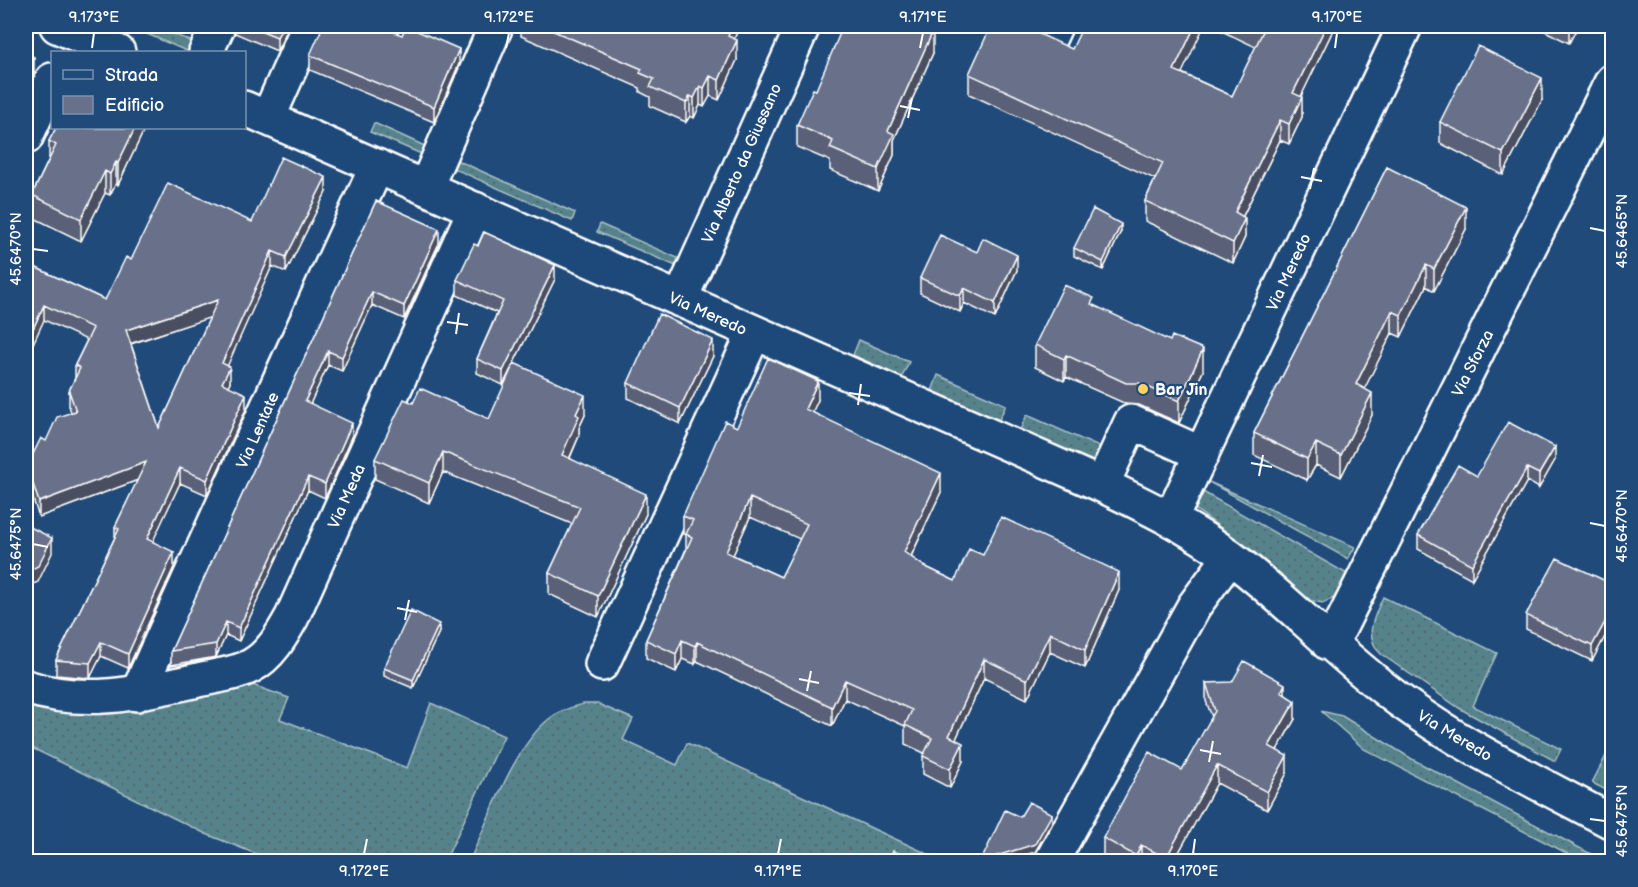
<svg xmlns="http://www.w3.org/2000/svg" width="1638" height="887" font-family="'Balsamiq Sans',sans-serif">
<defs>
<pattern id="grass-dots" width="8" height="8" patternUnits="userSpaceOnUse" patternTransform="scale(1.5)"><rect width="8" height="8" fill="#56838b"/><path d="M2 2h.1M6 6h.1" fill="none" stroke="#526a6f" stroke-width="1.8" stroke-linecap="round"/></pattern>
</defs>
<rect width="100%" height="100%" fill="#1f4a7a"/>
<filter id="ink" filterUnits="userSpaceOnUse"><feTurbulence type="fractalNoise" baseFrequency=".0167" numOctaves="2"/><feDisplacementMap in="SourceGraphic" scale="12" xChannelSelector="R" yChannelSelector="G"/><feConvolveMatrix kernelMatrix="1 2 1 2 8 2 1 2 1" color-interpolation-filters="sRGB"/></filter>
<g filter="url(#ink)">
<!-- grass -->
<path fill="url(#grass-dots)" stroke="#aac1c5" stroke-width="1.5" d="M135,26H155L195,43L189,52L133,28Z
M374,123L429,148L426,156L370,132Z
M452,158L575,213L572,221L448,166Z
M600,224L680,259L676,266L597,232Z
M859,340L909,362L902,377L853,355Z
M938,375L1006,405L999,420L932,391Z
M1027,415L1106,450L1099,464L1020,430Z
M1209,482L1355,547L1348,559Z
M1203,492L1349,575L1336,597L1323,603L1308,600L1253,551L1195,509Z
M1383,597L1497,653L1473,706L1561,749L1555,761L1459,708L1381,654C1363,636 1374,617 1383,597Z
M241,681L289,698L280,719L407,768L431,703L504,736L445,861H274L206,834L26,745V700Z
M583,704H598L633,719L623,740L677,765L687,743L943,861L469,862C488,821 514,746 549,719C559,711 571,707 583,704Z
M1321,711L1342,716L1412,759L1604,861H1582L1364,749Z
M1611,746H1612V793L1592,783Z"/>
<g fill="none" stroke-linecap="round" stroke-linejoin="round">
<!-- minor casing -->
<g stroke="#fff" stroke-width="38">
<path id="minor" d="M57,26L118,52
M1049,39L1055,26
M206,52L218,26
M244,108L1102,485C1146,506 1189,527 1229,556C1288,600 1339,656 1399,700C1465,748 1541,784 1612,822
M268,118L309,26
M26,137L52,80
M426,187L496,26
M680,300L803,26
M1102,485L1131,422L1202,454
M1171,518L1405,26
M1328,643L1340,627L1612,81
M602,664L754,333
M26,687C84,706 140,693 198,680C215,676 236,674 251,666C270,656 282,635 292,617L475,209
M137,694L377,166
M1051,862L1194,606L1230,557"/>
</g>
<!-- minor -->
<use href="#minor" stroke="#1f4a7a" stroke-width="33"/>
</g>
<!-- wall -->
<path fill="#5a6177" stroke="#fff" stroke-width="1.5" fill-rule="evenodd" d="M235,26H289L277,51L235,33Z
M516,26H740L734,39L737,60L719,100L710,96L704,107L700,105L694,118L690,116L686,122L650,106V97L640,92V88L521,36V28Z
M1211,26H1335L1301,96L1302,117L1289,144L1280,140L1243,216L1245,237L1233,263L1145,221V201L1155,179L969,94V74L1072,49L1182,73L1232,96L1256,47Z
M1535,26H1578L1569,43Z
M933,53L894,140V155L878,191L830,170V161L797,147V125L816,90Z
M310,55L459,64L434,122L310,70Z
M1542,100L1503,175L1440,143V122Z
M56,128H145L118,185L116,183L110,195L105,193L81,241L32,217V195L49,159V141Z
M1387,167L1466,229L1434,291L1426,286L1401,337L1392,333L1364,389L1372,415L1341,477L1316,465L1307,480L1254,455V433Z
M326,192L286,272L272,266L227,365L230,382L228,386L246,409L207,495L180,483L152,542L174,567L128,668L101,656L90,678L56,675V660L115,537V527L138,480L39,517L27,481V466L46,441L71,412L69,406V391L75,378V365L87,340L44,320L26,263L105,300L131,260L252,222ZM210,317L159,428L131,344Z
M376,201L439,243L404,319L372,305L342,371L328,365L310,404L352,437L325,498L308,490L239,641L226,635L216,657L171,665V651Z
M1121,231L1103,270L1074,256V248Z
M977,252L1017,270L995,318L964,303L960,312L920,293V278Z
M555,279L503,385L477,373V359L497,313L457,295V280Z
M1094,306L1203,371L1179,423L1139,405L1126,404L1066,377L1064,381L1035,367V345Z
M713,356L680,424L628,398V383Z
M818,400L812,412L941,492L911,557L924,566L955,581L983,555L1119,590L1085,668L1050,652L1027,699L984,678L956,739L963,761L950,788L923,774V756L924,753L905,744V726L845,699L832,726L697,661L695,664L682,659L676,672L646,658V640L686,549V535L683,534V516L737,427ZM750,517L800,539L781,577L733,555Z
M413,403L489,419L585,415L579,428V436L570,458L646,514L598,617L549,594V573L572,524L443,472L429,503L375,479V459Z
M1555,460L1539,488L1527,481L1472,579L1418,549V535L1477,476Z
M1612,584V623L1592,661L1526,629V615Z
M439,632L413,688L384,676V668Z
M1206,683L1285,695L1295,719L1277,750L1287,773L1267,810L1217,783L1174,861H1113L1103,856V838L1182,770L1212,717L1206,701Z"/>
<!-- shaded-wall -->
<path fill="#4a4f61" stroke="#fff" stroke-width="1.5" d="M283,26H289L277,51V37Z
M731,26H740L732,43L728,36Z
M1195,26H1204L1174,90V70Z
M1326,26H1335L1293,113V93Z
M1569,26H1578L1569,43Z
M933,31V53L894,140V155L878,191V169L888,131Z
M737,40V60L719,100V80Z
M459,49V64L434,122V107Z
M34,57V73L26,89V74Z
M710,76V96L704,107V88Z
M1542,78V100L1503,175V153Z
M700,86V105L694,118V98Z
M690,96V116L686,122V103Z
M1302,97V117L1289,144V124Z
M1280,120V140L1235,232V212Z
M135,128H145L118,185V163Z
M116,162V183L110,195V174Z
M105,171V193L81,241V219Z
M326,177V192L286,272V257Z
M1466,207V229L1434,291V269Z
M1245,218V237L1233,263V243Z
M1121,224V231L1103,270V262Z
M439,229V243L404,319V306Z
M272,251V266L222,378V363Z
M1017,255V270L995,318V303Z
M555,265V279L503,385V371Z
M1426,265V286L1401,337V315Z
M964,288V303L960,312V296Z
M372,292V305L342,371V357Z
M218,300V315L126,345V330Z
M44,305V320L26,359V344Z
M1392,311V333L1356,406V384Z
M713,340V356L680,424V408Z
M1203,349V371L1179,423V401Z
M328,351V365L305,415V401Z
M1066,355V377L1064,381V359Z
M230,367V382L222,398V383Z
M818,381V400L805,428V409Z
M1372,393V415L1341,477V455Z
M246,394V409L207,495V480Z
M585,395V415L579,428V436L562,475V455L576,414Z
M352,423V437L325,498V484Z
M1316,443V465L1307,480V459Z
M1555,447V460L1539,488V474Z
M443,452V472L429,503V483Z
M146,462V477L39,517V502Z
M180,468V483L147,554V539Z
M1527,468V481L1472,579V565Z
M941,473V492L904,571V552Z
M308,477V490L239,641V628Z
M646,494V514L598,617V596Z
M750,498V517L726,571V552Z
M52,538V553L38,582L26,587V572Z
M174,552V567L128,668V654Z
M1119,572V590L1085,668V650Z
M28,590V605L26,610V595Z
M1612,609V623L1592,661V646Z
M226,622V635L216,657V644Z
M439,624V632L413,688V680Z
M1050,633V652L1027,699V680Z
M682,640V659L676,672V654Z
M101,642V656L90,678V663Z
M697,642V661L695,664V646Z
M984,659V678L949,754V736Z
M845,680V699L832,726V707Z
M1285,684V702L1281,692Z
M1295,701V719L1269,764V746Z
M963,743V761L950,788V769Z
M1287,756V773L1267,810V792Z
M1217,765V783L1174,861H1166V858Z
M1052,814V822L1035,852L1006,861H982Z
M1141,845V861H1136V856Z"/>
<!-- building -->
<path fill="#69718a" stroke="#fff" stroke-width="1.5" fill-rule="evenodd" d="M250,26H283L277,37Z
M323,26H379L402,35L406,26L459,49L434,107L310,55Z
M542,26H731L728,36L737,40L719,80L710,76L704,88L700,86L694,98L690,96L686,103L650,87L654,79L640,73L642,69Z
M843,26H920L933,31L888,131L894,134L878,169L830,148L833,141L797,125L813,89L816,90Z
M991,26H1022L1072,49L1083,26H1195L1174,70L1232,96L1263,31L1252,26H1326L1293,93L1302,97L1289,124L1280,120L1235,212L1245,218L1233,243L1145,201L1163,163L969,74Z
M1478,46L1542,78L1503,153L1440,122Z
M26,54L34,57L26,74Z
M56,128H135L118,163L116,162L110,174L105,171L81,219L32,195L56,145L49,141Z
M281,157L326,177L286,257L272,251L222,363L230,367L222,383L246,394L207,480L180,468L147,539L174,552L128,654L101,642L90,663L56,660L119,529L115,527L146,462L39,502L27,466L41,438L46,441L57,417L76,411L69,391L80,368L75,365L93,328L44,305L26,344V263L105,300L126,257L131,260L168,183L252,222ZM218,300L159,428L126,330Z
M1387,167L1466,207L1434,269L1426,265L1401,315L1392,311L1356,384L1372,393L1341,455L1316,443L1307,459L1254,433Z
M376,201L439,229L404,306L372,292L342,357L328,351L305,401L352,423L325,484L308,477L239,628L226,622L216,644L171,651Z
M1093,209L1121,224L1103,262L1074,248Z
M484,232L555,265L503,371L477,359L503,301L457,280L474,244L478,246Z
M940,235L977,252L983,238L1017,255L995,303L964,288L960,296L920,278Z
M1064,285L1094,298L1091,304L1170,341L1172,336L1203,349L1179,401L1139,383H1126L1066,355L1064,359L1035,345Z
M659,314L713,340L680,408L628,383Z
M768,358L818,381L805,409L941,473L904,552L924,566L955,581L969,549L983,555L1001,517L1119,572L1085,650L1050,633L1027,680L984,659L949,736L963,743L950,769L923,756L932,738L905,725L912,710L845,680L832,707L697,642L695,646L682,640L676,654L646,640L692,537L686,534L693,520L683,516L702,473L725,421L737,427ZM750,498L807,524L781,577L726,552Z
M514,363L585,395L576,414L579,416L562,455L646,494L598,596L549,573L580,507L443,452L429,483L375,459L404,399L413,403L420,388L489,419Z
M1508,422L1555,447L1539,474L1527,468L1472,565L1418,535L1458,465L1477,476Z
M26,525L52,538L38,566L26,572Z
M1557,558L1612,584V609L1592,646L1526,615Z
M26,582L28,590L26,595Z
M411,610L439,624L413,680L384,668Z
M1244,661L1285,684L1281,692L1295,701L1269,746L1287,756L1267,792L1217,765L1166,858L1141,845L1136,856L1103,838L1149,752L1182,770L1215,711L1206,683L1232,682Z
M1029,802L1052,814L1035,844L981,861L1005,810L1020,817Z
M893,851L918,861H888Z"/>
</g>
<!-- ticks -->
<path fill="none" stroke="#fff" stroke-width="2" d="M92,48L94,33M506,48L509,33M920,48L923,33M1335,48L1337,33M900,106L920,110M908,118L912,98M1301,177L1322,181M1310,189L1314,168M1590,228L1605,231M33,249L48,251M447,322L468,325M456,334L459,313M849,393L870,396M858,405L861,384M1251,463L1272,467M1259,476L1263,455M1590,523L1605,526M33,544L48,547M397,608L417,612M405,620L409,600M799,679L819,683M807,691L811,671M1200,750L1221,754M1209,762L1213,741M1590,819L1605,821M364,854L367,839M778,854L781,839M1193,854L1195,839"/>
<!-- markers -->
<circle fill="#ffd166" stroke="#1f4a7a" stroke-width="2" cx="1143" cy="389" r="6"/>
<g text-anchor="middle" stroke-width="4.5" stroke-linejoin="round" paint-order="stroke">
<!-- street labels -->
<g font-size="16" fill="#fff" stroke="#1f4a7a">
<text transform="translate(741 163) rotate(-66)" y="6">Via Alberto da Giussano</text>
<text transform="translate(1288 272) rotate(-65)" y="6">Via Meredo</text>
<text transform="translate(708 313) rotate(24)" y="6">Via Meredo</text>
<text transform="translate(1472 363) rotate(-63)" y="6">Via Sforza</text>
<text transform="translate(257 430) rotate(-66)" y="6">Via Lentate</text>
<text transform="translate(346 496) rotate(-66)" y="6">Via Meda</text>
<text transform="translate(1455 735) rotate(31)" y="6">Via Meredo</text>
</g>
<!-- poi labels -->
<g font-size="16" font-weight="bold" fill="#fff" stroke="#1f4a7a" text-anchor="start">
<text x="1155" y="395">Bar Jin</text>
</g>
</g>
<!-- margin -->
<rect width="1638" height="887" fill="none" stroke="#1f4a7a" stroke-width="66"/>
<!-- legend -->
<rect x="51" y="51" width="195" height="78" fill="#1f4a7a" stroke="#7992af" stroke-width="1.5"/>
<rect x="63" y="70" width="30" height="9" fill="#1f4a7a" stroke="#7992af" stroke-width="1.5"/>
<text x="105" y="81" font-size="18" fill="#ffffff">Strada</text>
<rect x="63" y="96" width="30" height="18" fill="#69718a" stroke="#7992af" stroke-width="1.5"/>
<text x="105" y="111" font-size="18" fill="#ffffff">Edificio</text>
<rect x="33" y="33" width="1572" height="821" fill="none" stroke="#fff" stroke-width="2"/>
<g font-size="15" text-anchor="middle" fill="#fff">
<text x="94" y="22">9.173°E</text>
<text x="509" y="22">9.172°E</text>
<text x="923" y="22">9.171°E</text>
<text x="1337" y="22">9.170°E</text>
<text transform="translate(1622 231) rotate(-90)" y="5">45.6465°N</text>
<text transform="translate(16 249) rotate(-90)" y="5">45.6470°N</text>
<text transform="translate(1622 526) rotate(-90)" y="5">45.6470°N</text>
<text transform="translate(16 544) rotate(-90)" y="5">45.6475°N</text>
<text transform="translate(1622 821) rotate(-90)" y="5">45.6475°N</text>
<text x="364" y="876">9.172°E</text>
<text x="778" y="876">9.171°E</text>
<text x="1193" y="876">9.170°E</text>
</g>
</svg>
